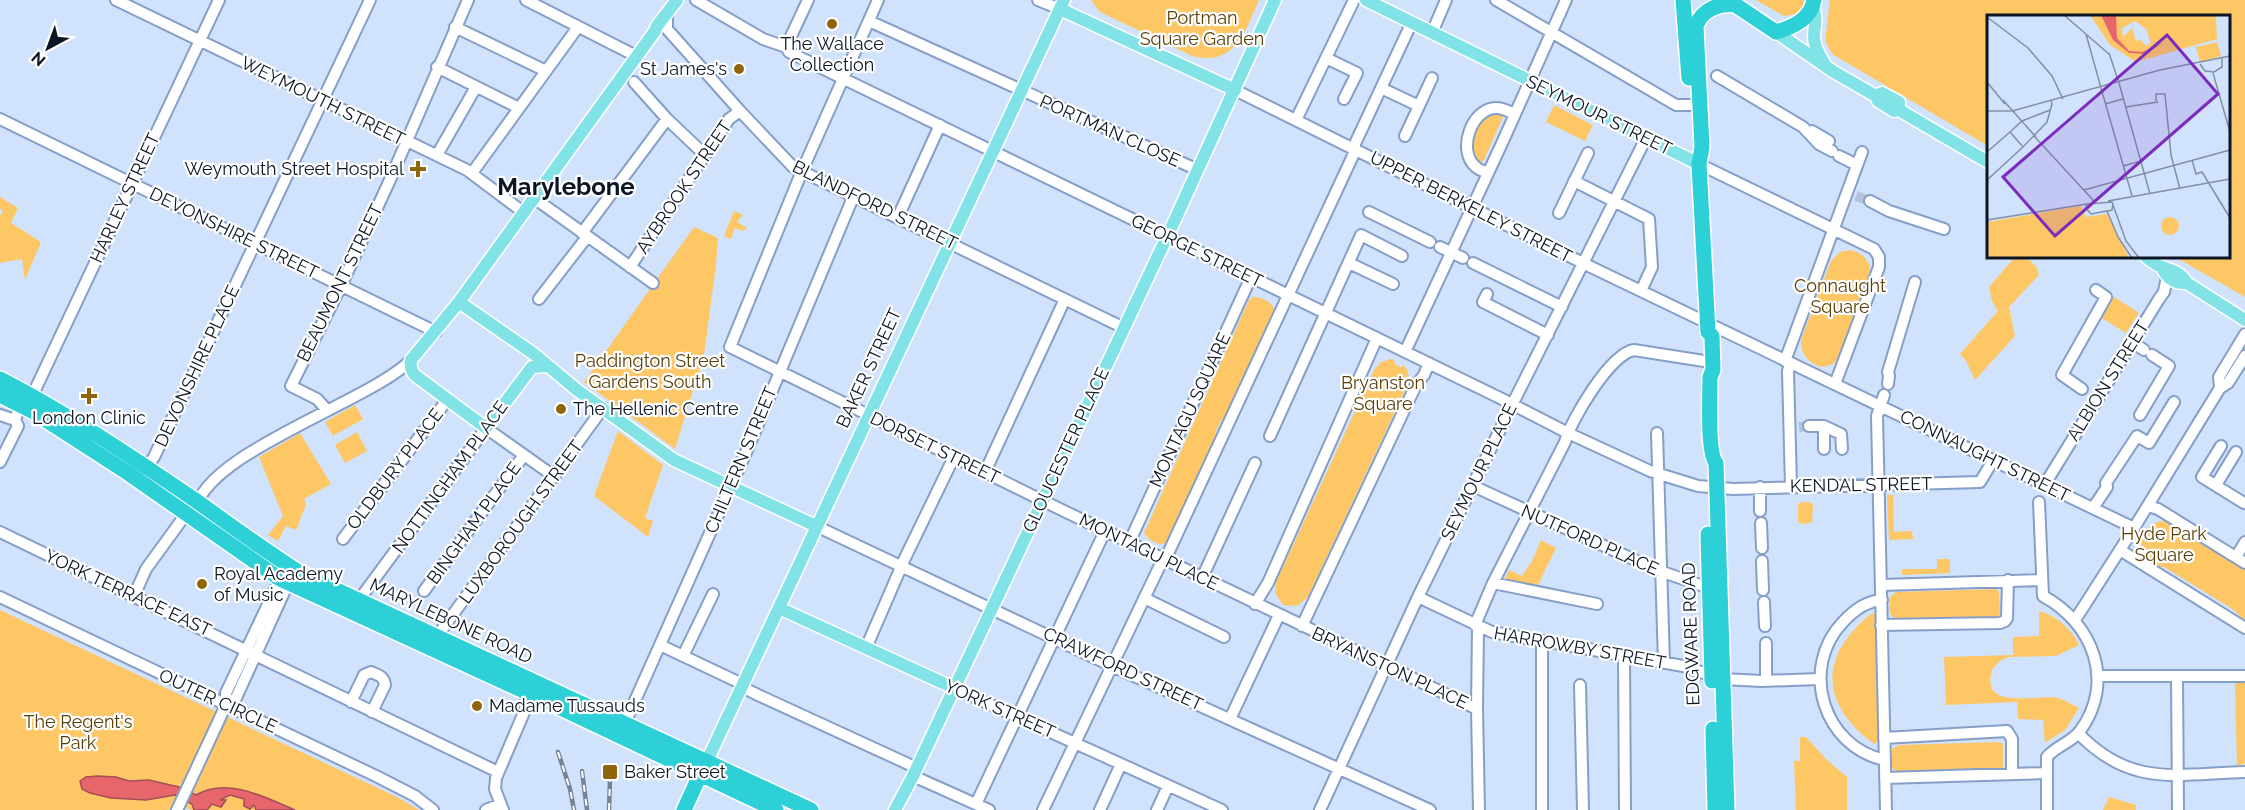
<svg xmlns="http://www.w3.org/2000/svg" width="2245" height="810" font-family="Raleway,sans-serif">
<rect width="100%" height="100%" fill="#d1e2fd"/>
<!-- green -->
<path fill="#fec766" d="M1091,0H1259C1245,32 1235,67 1192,56L1100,12Z
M1756,0H1804L1803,8L1798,14L1784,16Z
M1830,0H2245V297L2175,257L2228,256V16H1988V146L1832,54L1825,41Z
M1554,105L1593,125L1585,141L1546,122Z
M1494,113H1502L1503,117L1484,160L1480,163L1476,162C1467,143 1474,122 1494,113Z
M0,197L18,208L11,223L41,242L25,280L22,259L0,263V215L3,213L0,208Z
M734,211L743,215L737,222L747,228L744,231L735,228L731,239L724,236Z
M694,227L718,238L716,265L704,355L675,449L584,382Z
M1850,250C1865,253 1873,264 1869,279C1863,297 1856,315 1849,333C1846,341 1844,352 1838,359C1823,377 1799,360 1801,340L1831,261L1840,252Z
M2015,257H2025L2036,266L2039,275L2009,307L2015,336L1975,380L1966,361L1960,354L1998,311L1992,301L1989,287Z
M2113,296L2139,313L2126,333L2100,317Z
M1253,297C1263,297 1273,302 1275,312L1225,420L1221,421L1215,433L1216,437L1167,543C1158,546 1149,541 1144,533L1249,300Z
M1391,359L1394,360L1395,364L1401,367L1404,365C1409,371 1410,378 1407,386L1308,597L1297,606L1283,605L1275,593L1276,582L1374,370L1381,362Z
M355,405L363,419L333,436L325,422Z
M618,431L663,465L645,518L653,521L648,537L594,496Z
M357,432L367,451L345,463L335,445Z
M300,433L331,484L304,499L306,505L296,530L286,526L278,541L268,535L283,516L259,457Z
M1887,495H1893L1894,532L1912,531L1913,539L1889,540Z
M1801,502H1810L1813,505L1812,523L1801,524L1798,521V505Z
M2162,521L2171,522L2245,568V621L2234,610L2164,567C2135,564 2133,526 2162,521Z
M1541,540L1556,548L1537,587L1504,581L1509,570L1522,576L1532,561Z
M1937,559H1950V573L1902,575V569H1937Z
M1996,589L1999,592L2000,615L1997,617L1898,619C1887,617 1889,606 1890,597L1896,592Z
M0,610L397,797L419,810H192L186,808L185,810H0Z
M2039,611C2055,615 2072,629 2079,645L2056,656L2008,657L2000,661L1993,668C1977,712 2038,694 2058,698C2065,700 2073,705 2079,708L2065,730L2045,743L2043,720L2018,719L2017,702L1946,705L1944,657L2013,655V637L2039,636Z
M1872,613L1877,615L1878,741L1874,744C1819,704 1819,655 1872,613Z
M2235,683H2245V763L2237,767Z
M1800,737H1806L1826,759L1847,777V810H1796L1794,761H1800Z
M2000,742L2003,745V767L2001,770L1898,772L1892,768V749L1899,745Z
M2109,797L2136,805V810H2103Z"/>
<!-- water -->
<path fill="#e7666c" stroke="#a54e56" stroke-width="1.5" d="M98,776L116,777L129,781L149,780L179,787L196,795C228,777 264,797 295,810H256L254,805L250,809L244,806V799L230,795L220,800H226L221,807L212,804L207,810H194L192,804L175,795L146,800L111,798L90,793L82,789L80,781L86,777Z"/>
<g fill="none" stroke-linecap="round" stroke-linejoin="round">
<!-- minor-tunnel -->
<path stroke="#b3c3dc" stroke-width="10" stroke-dasharray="10 5" stroke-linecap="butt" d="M1856,196L1870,201
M1799,427L1809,426"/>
<!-- minor casing -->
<g stroke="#859fc8" stroke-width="14">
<path id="minor" d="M116,0L467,170L523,212
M526,0L638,57
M696,0L763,39L786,47L789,52L844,79L1498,397L1568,433L1650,471L1698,486L1733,489L1980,482L1994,459
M878,0L802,171L730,347L1066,512L1477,709
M1038,0L1060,9
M1496,0L1676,105H1691
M667,14V29L740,111L793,167L1124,328
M869,21L1198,170
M455,27L546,71
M1434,28L1446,0
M786,47L808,0
M1326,58L1357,73L1344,99
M437,67L519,108
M1717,76L1803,127L1819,144L1832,151
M634,82L667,119L705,155
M1381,88L1419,106
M1235,90L1591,267L2134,528
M0,119L436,332
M1296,120L1354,0
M1812,131L1829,141
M1405,136L1432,78
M1353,148L1412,22
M437,155L476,87
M1839,156L1857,165
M1699,164L1874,249L1879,257V267L1835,384
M472,173L578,27
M1488,173C1484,171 1479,170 1476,167C1456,151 1472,107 1497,108C1503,108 1510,112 1515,114
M1574,181L1649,219L1652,267L1641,291
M534,198L653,283
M1870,201L1889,211L1944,229
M1369,212L1430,242
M1559,213L1588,153
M898,217L940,125
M582,233L664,123
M1440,247L1463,258
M1349,263L1393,284
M1473,263L1562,307
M630,267L729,119L740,111
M1487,294L1483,302L1548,335
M539,299L587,237
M2132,342L2144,350
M1405,352L1503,141L1566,0
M1785,361L1862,152
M1790,363L1788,371L1791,487
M1888,384L1889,376L1888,372L1915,282
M2220,388L2219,377L2245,334
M2082,389L2062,375L2106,297L2096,290
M1884,395L1877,416L1886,810
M36,403L35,390L219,0
M327,410L317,399L291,386L341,286L389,182L468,0
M0,415L15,420
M2140,415L2169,366L2152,355
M1809,426H1824L1841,434L1842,449
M1824,426V449
M1657,433L1664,663
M1270,436L1361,235L1402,256
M2221,446L2202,477L2244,503
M0,462L18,426L15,420L20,405
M985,472L1065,299
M128,473L136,475L143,473L154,457L370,0
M2045,484L2159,299L2164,292L2167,276
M2216,485L2236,452
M1473,486L1657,570L1709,588
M1760,487V511
M2039,502L2043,596C2093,623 2116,682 2080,731C2071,743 2056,746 2047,757V810
M2148,506L2158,509L2245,563
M2093,508L2107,487L2106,483L2137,436L2149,443L2174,402
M200,523L195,513C200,454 370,402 411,360
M1761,523L1762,548
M816,526L1112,666L1430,810
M0,532L498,772
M343,539L447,400
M1129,543L1251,277
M2120,550L2245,628
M2236,557L2245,542
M1165,560L1356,149
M1762,561L1763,590
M1202,578L1255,463
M1493,583L1597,604
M1882,585L2042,580
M424,591L524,455
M134,596L146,569L186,514
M0,597L378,777L415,796L433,810
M1418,597L1492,632L1683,666L1722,679L1762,681L1819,679
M1144,598L1224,637
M359,600L486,428L555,477
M1882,600C1866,601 1854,610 1843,622C1799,668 1823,747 1885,760
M1764,602L1765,626
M1255,604L1268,583L1377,338
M2075,620L2134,528L2220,388L2228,383L2245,356
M1475,625L1493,583L1565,442C1571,420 1610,354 1634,350L1704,361
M1881,625L2000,623L2005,621L2007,618L2008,580
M1302,626L1416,385L1424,375L1429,363
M1478,627L1477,709L1479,810
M438,635L603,408
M1766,643V681
M660,645L736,681L748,690L758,695L917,768
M866,648L905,558L954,457
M683,656L713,594
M1624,656L1625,810
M2098,676H2245
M2177,676L2178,810
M1580,685L1583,810
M954,688L1222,810
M351,702L364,675L371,672C378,675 384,676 385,685L372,712
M226,705V693L280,579
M1230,719L1279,615
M625,723L748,448L854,195
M2078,733C2131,788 2176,774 2245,772
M1884,738L2007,731L2012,739V774
M913,776L989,810
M1885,778L2046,773
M976,804L1105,531
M177,810L226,705L236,698L290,579
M486,810L501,804
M503,810L495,789L496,778L525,710L527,692
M1043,810L1163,559
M1100,810L1121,764
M1157,810L1168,786
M1320,810L1418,597L1516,397L1646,138
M1542,810V642"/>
</g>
<!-- major casing -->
<g stroke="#fff" stroke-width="15">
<path id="major" d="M1366,0L1699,164
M1813,8C1818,18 1814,25 1814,36C1814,46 1819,55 1824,63
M1060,9L1235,90
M1776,32L1834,72L1876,96L1878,101L1894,111L1899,110L1988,162
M1876,96L1882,93L1899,102V110
M2145,256C2150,260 2156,265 2162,267C2174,271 2180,272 2187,283L2245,320
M2162,267C2166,278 2175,284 2187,283
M459,302L534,354L577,390L674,460L816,526
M547,366L532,367L486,428L416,376C411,372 410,367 411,360L459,302L655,31L657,26L677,0
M779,608L954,688
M707,761L1064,0
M895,810L913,776L1173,224L1275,0"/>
</g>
<!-- highway casing -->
<g stroke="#fff" stroke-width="18">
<path id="highway" d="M1683,0L1689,78
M1728,0L1776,32C1793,27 1811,19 1814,0
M0,379C68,414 132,457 195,500C230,525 264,550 300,573L811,810
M0,395L32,411L128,473L280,579L552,704L776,810
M1708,534L1712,681
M1713,729L1715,810
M684,810L704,766
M1727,810L1716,463C1707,453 1710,393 1710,377L1713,370L1712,336L1708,332L1699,164L1702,147L1696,26C1702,9 1720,3 1736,5"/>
</g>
<!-- minor -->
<use href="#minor" stroke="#fff" stroke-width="10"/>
<!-- major -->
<use href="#major" stroke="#82e3e7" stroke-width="12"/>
<!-- highway -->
<use href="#highway" stroke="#2ed0d7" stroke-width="15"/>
<!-- rail casing -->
<g stroke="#758399" stroke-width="4.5">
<path id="rail" d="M558,752L570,789L574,810
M582,771L587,810
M609,810L610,779"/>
</g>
<!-- rail -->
<use href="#rail" stroke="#fff" stroke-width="2" stroke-dasharray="7" stroke-linecap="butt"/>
</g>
<!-- markers -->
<g fill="#8e650a" stroke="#fff" stroke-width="2">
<circle cx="832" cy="24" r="6"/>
<circle cx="739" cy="69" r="6"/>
<path d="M415 160h6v6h6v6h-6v6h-6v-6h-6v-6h6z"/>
<path d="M86 387h6v6h6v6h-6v6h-6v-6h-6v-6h6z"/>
<circle cx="561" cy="409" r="6"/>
<circle cx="202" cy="584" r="6"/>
<circle cx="477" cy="706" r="6"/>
<rect x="602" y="764" width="16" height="16" rx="3"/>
</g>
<g text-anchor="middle" stroke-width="4.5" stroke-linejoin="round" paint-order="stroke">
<!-- park labels -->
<g font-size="18" fill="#593e06" stroke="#fff">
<text x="1202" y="24">Portman<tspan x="1202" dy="21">Square Garden</tspan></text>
<text x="1840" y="292">Connaught<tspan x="1840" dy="21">Square</tspan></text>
<text x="650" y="367">Paddington Street<tspan x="650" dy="21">Gardens South</tspan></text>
<text x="1383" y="389">Bryanston<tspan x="1383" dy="21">Square</tspan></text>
<text x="2164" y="540">Hyde Park<tspan x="2164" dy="21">Square</tspan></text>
<text x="78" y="728">The Regent's<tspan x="78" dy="21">Park</tspan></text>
</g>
<!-- poi labels -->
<g font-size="18" fill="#0b1524" stroke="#fff" text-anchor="start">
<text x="832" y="50" text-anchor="middle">The Wallace<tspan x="832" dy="21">Collection</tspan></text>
<text x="727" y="75" text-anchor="end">St James's</text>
<text x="404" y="175" text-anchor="end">Weymouth Street Hospital</text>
<text x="573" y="415">The Hellenic Centre</text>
<text x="89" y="424" text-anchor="middle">London Clinic</text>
<text x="214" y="580">Royal Academy<tspan x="214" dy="21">of Music</tspan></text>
<text x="489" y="712">Madame Tussauds</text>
<text x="624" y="778">Baker Street</text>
</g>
<!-- street labels -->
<g font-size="18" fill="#0b1524" stroke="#fff">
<text transform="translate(323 101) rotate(26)" y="6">WEYMOUTH STREET</text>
<text transform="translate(1599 115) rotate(26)" y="6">SEYMOUR STREET</text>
<text transform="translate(1110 131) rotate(24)" y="6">PORTMAN CLOSE</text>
<text transform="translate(684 187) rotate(-56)" y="6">AYBROOK STREET</text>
<text transform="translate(125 198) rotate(-65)" y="6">HARLEY STREET</text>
<text transform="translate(875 205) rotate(26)" y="6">BLANDFORD STREET</text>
<text transform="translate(1471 207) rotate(27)" y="6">UPPER BERKELEY STREET</text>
<text transform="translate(234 233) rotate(26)" y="6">DEVONSHIRE STREET</text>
<text transform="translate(1197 251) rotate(26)" y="6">GEORGE STREET</text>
<text transform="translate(340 283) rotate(-64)" y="6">BEAUMONT STREET</text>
<text transform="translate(197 366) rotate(-65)" y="6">DEVONSHIRE PLACE</text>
<text transform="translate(869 368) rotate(-65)" y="6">BAKER STREET</text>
<text transform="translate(2108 381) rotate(-58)" y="6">ALBION STREET</text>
<text transform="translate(1190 410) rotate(-65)" y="6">MONTAGU SQUARE</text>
<text transform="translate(935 448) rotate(26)" y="6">DORSET STREET</text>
<text transform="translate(1066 450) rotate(-65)" y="6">GLOUCESTER PLACE</text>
<text transform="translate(1985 456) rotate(26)" y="6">CONNAUGHT STREET</text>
<text transform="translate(741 460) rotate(-67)" y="6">CHILTERN STREET</text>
<text transform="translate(395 469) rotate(-53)" y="6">OLDBURY PLACE</text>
<text transform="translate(1479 472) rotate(-64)" y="6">SEYMOUR PLACE</text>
<text transform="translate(450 477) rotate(-54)" y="6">NOTTINGHAM PLACE</text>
<text transform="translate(1861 485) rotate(-1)" y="6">KENDAL STREET</text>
<text transform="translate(521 522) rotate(-54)" y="6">LUXBOROUGH STREET</text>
<text transform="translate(474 523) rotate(-54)" y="6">BINGHAM PLACE</text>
<text transform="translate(1590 540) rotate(24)" y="6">NUTFORD PLACE</text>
<text transform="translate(1149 552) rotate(26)" y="6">MONTAGU PLACE</text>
<text transform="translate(128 593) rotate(25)" y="6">YORK TERRACE EAST</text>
<text transform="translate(451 621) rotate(25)" y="6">MARYLEBONE ROAD</text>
<text transform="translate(1691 634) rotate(-92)" y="6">EDGWARE ROAD</text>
<text transform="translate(1580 648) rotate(10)" y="6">HARROWBY STREET</text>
<text transform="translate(1390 668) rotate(25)" y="6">BRYANSTON PLACE</text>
<text transform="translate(1123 669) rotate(25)" y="6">CRAWFORD STREET</text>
<text transform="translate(218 701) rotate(25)" y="6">OUTER CIRCLE</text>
<text transform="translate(1000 709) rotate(24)" y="6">YORK STREET</text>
</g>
<!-- district labels -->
<g font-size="24" font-weight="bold" fill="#0b1524" stroke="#fff">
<text x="566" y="195">Marylebone</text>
</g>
</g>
<!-- overview -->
<g transform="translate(1987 15)">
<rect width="243" height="243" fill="#d1e2fd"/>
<path d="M103,0H229L230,24L149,47L123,30ZM148,6L159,14L164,28L159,31L153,24L149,26L145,13L136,22L135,13ZM230,27L234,41L213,47L209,32ZM94,191L99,202L120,199L142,243H0V207ZM174 211a9 9 0 1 1 18 0a9 9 0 1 1-18 0Z" fill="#fec766" fill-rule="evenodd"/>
<path d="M114,0H129L130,23L142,36L155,37L176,28L158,39L142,38L126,25Z" fill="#e7666c"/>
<path fill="none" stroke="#8290a6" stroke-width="1.5" d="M77,0L123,40M0,2L41,33L65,61L76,84M99,19L114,73M122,38L132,68M213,49L218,56L227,57L235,52V42M226,58L243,117M0,67L18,89M132,68L163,179M114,73L145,181M16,85L49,122M169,86V79H178L184,140L193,174M118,89L136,84M139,92L171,87M63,95L35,106L23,117L36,132L60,107L65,89L64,85M0,96H28M25,96L173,55L243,41M47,121L106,185L105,189M0,137L23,117M205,145L209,159L215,157L243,203M136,151L154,146M0,165L36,132M97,175L243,135M121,186L243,164M126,190L125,195L104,199L99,193L100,189L125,187L139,226L152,243M120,196L131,222L145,243M0,205L100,189"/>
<path fill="#7b2cbf" fill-opacity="0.15" stroke="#7b2cbf" stroke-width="3" d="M180,20L231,79L68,221L16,162Z"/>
<rect width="243" height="243" fill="none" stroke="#0b1524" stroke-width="3"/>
</g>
<!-- north arrow -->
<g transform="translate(48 48) rotate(221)" stroke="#ffffff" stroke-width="4.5" paint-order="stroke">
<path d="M0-4.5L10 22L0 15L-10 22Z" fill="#0b1524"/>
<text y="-9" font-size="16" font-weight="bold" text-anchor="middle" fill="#0b1524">N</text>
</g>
</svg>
